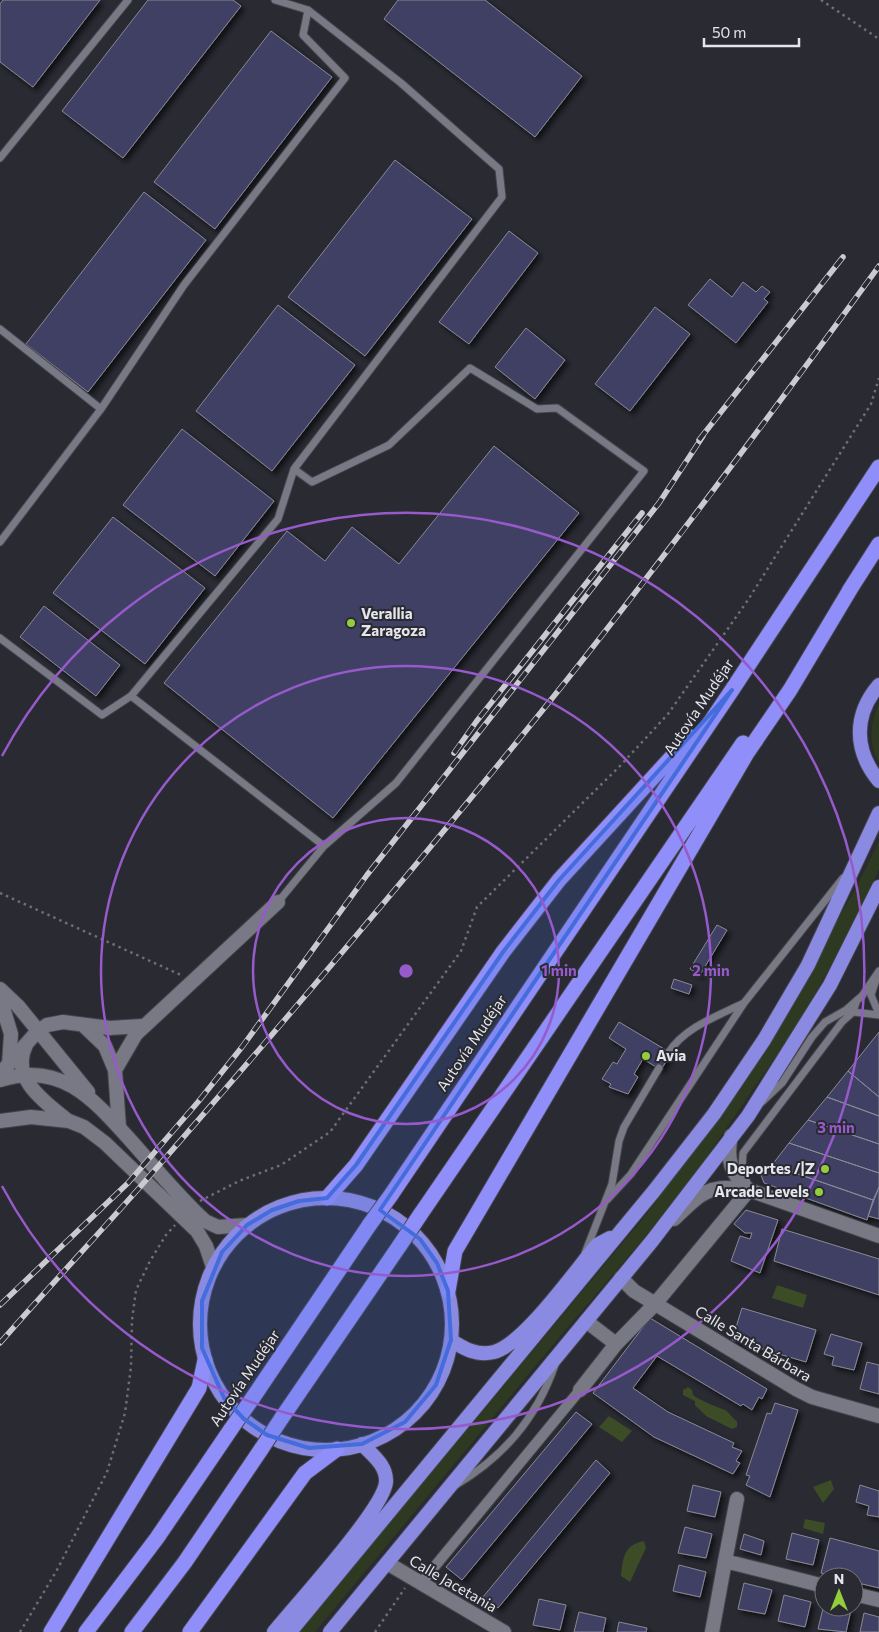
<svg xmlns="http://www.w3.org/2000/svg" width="879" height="1632" font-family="Commissioner,sans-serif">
<defs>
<filter id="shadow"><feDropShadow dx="3.5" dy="3.5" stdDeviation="2.5" flood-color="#0009"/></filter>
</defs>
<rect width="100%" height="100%" fill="#292a32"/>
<!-- green -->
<path fill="#2e3922" d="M879,703V763C868,742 870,724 879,703Z
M879,841V869L875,879L838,953L797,1025L680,1196L563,1333L315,1632H299L641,1221L745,1082L857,886Z"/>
<!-- water -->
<path fill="#3b4c26" d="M777,1285L807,1295L803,1308L772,1298Z
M688,1387L692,1390L693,1395C699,1400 717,1407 725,1410C729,1412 732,1418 737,1421V1427L732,1429L706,1416L695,1405V1401L683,1395V1390Z
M609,1416L632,1431L622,1442L599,1427Z
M831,1480L834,1489L823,1503L813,1487Z
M805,1519L825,1523L823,1534L803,1528Z
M644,1541L646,1548L630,1582L621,1576C623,1557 624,1545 644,1541Z"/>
<!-- building -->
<path fill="#3f3f65" stroke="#888994" filter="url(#shadow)" d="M3,0H100L33,87L0,62V4Z
M148,0H233L241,6L123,158L62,111Z
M398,0H485L582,76L535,137L384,19Z
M271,31L332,77L215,229L154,182Z
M395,160L472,219L365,356L288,297Z
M144,192L206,240L88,392L26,344Z
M509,231L538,253L469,344L439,322Z
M710,279L732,297L743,282L756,292L762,286L770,292L764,299L768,302L736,343L688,305Z
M278,305L355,365L272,471L196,411Z
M655,307L690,334L630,411L595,384Z
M526,328L565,360L535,399L495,367Z
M182,429L274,501L215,576L123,505Z
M494,446L579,513L333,818L164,683L287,531L325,561L352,527L399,564Z
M113,517L205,588L145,664L53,593Z
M44,606L120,665L96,696L20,637Z
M717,925L727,930L700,975L690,969Z
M674,979L692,985L689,994L671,988Z
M619,1022L671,1053L661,1070L643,1059L634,1074L638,1077L628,1094L609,1087L611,1084L602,1079L613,1062L617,1064L626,1049L609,1038Z
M879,1032V1097L848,1071Z
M848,1071L879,1097V1116L827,1097Z
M827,1097L879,1116V1144L808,1120Z
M808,1120L879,1144V1173L789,1143Z
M789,1143L879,1173V1187L873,1200L772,1165Z
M772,1165L873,1200L867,1220L764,1183L761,1175Z
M879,1187V1219L868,1216Z
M746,1210L778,1220L760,1273L731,1261L740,1236L750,1239L752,1233H745L734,1224Z
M782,1229L879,1259V1295L774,1261Z
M742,1308L816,1330L806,1362L732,1340Z
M650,1318L767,1389L762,1399L759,1397L752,1410L743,1404L741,1406L657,1356L633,1388L668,1412L734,1443L732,1447L742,1451L736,1461L740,1463L733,1474L654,1437L593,1393Z
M831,1334L862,1343L854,1370L832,1365L834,1357L824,1354Z
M867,1362L879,1365V1394L860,1389Z
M775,1403L798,1410L770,1497L746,1485L750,1476L746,1475L767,1413L771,1414Z
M576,1412L592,1424L462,1580L446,1567Z
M596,1460L610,1473L498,1608L483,1597Z
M693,1485L721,1492L715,1517L687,1511Z
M860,1485L879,1491V1517L867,1515L869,1506L856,1502Z
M685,1527L712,1534L706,1558L678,1553Z
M792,1533L819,1540L813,1565L786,1559Z
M744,1534L764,1541L761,1555L740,1549Z
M830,1538L879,1551V1588L854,1582V1577H836L821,1573Z
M679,1565L706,1572L700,1597L673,1591Z
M744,1583L772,1590L765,1614L738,1609Z
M784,1595L811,1602L805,1627L778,1621Z
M539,1599L566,1605L560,1630L533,1625Z
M824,1604V1607L851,1610L846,1632L818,1629Z
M579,1612L606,1618L603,1632H574Z
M864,1613L879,1617V1632H860Z
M619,1622L647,1628L646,1632H617Z"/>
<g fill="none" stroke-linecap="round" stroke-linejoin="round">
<!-- service casing -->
<g stroke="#45454c" stroke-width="9">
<path id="service" d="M275,0L308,10
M0,158L128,0
M0,329L101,409
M294,469L312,482L389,445L470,368L537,409L557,408L644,471L396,783L324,846
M0,542L101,409L184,285L345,78L303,35L308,10L401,83L499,169L502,197L294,469L278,519L131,696L102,715L0,638
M131,696L324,846L278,902
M876,980L871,995L879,1014
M853,1012L879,1015
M669,1052C685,1027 718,1016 744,1003
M762,1102L782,1083L812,1037L825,1022L846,1010L862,996L879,971
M747,1183L742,1169L743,1153L842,1022L853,1012L857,1000
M607,1200L631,1174L744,1003L843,878
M585,1253L612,1184L619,1141L624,1127L659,1068
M456,1485C504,1456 536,1419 555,1365"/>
</g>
<!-- pedestrian casing -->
<g stroke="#45454c" stroke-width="12">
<path id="pedestrian" d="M421,1583L580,1390"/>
</g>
<!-- minor casing -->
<g stroke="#45454c" stroke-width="16">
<path id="minor" d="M0,989L18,1006L88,1092
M0,998L11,1034L9,1064
M83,1025L105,1046L115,1070
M26,1045C9,1078 46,1103 67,1120
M0,1074L35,1034L47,1025L63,1022L110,1028L142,1026
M0,1080C62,1060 95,1101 132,1142C156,1169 179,1197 205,1221L218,1227L247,1225
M0,1121L31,1117L69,1121L84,1127L105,1143L197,1231L206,1246L213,1267
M119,1127L115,1070L136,1034L278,902
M731,1136C726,1159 731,1175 749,1190L879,1236
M621,1278L634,1291L796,1389L812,1397L879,1416
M586,1321L616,1344
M580,1390L616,1344L655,1304L749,1190
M725,1561L737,1499
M387,1563L504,1632
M854,1594L879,1600
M712,1632L725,1561L824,1586"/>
</g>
<!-- tertiary casing -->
<g stroke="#45454c" stroke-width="16">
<path id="tertiary" d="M674,1219C703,1191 709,1184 749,1190"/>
</g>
<!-- trunk casing -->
<g stroke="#45454c" stroke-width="16">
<path id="trunk" d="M879,685C853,715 854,751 879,781
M200 1324a126 126 0 1 1 252 0a126 126 0 1 1-252 0Z
M451,1340C464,1349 477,1356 494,1352C524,1344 575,1271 597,1245L610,1238
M274,1632C295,1606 384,1509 386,1482C387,1465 372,1455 362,1444
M290,1632L654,1191L714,1114L764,1040L808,965L879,813
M330,1632L652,1241L748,1116L830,985L879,887"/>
</g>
<!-- motorway casing -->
<g stroke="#45454c" stroke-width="17">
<path id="motorway" d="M849,591L879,544
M391,1195L732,690L879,467
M327,1198L356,1165L503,952L559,880L690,737
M420,1215L743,743
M448,1291L455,1251L747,753L790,690L854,583
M252,1399L370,1224
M281,1419L400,1245
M51,1632L199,1388L205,1360
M86,1632L157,1538L231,1429
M132,1632L185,1562L262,1448
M190,1632L305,1473L337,1449"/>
</g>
<!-- path -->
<path stroke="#6e6f76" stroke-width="2.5" stroke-dasharray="2.5 4" stroke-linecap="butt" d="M821,0L879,39
M0,893L181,975
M200,1201L239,1181L281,1165L330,1132L461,951L477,907L619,767L668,714L748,600L871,404L879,378
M20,1632L57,1570L107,1472L125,1413L131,1367L132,1320L136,1290L150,1261L166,1235L175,1225
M375,1632L405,1588"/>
<!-- service -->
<use href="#service" stroke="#787984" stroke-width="7"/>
<!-- pedestrian -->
<use href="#pedestrian" stroke="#787984" stroke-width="10"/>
<!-- minor -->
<use href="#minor" stroke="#787984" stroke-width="14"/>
<!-- tertiary -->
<use href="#tertiary" stroke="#787984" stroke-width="14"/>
<!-- trunk -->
<use href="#trunk" stroke="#8b8ae2" stroke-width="14"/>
<!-- motorway -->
<use href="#motorway" stroke="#908ef9" stroke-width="15"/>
<!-- rail casing -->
<g stroke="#cacad0" stroke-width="5.5">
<path id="rail" d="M699,440L843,257
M454,753L476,722L642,513
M0,1305L128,1183L198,1102L242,1047L367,875L659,503L703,436
M0,1343C46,1290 94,1239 140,1187C280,1027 417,866 550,701C664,559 772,413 879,266"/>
</g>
<!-- rail -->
<use href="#rail" stroke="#292a32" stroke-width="4" stroke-dasharray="11" stroke-linecap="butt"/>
<!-- motorway-bridge casing -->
<g stroke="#45454c" stroke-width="17" stroke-linecap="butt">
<path id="motorway-bridge" d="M370,1224L391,1195
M400,1245L420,1215
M231,1429L252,1399
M262,1448L281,1419"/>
</g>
<!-- motorway-bridge -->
<use href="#motorway-bridge" stroke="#908ef9" stroke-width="15"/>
</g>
<!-- marked area -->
<path fill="#456cdc" fill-opacity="0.2" stroke="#456cdc" stroke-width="4" stroke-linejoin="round" d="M732,690L380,1210L420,1239L437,1263L448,1291L451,1340L436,1385L405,1422L362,1444L309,1448L267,1435L244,1419L224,1398L202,1348V1301L222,1252L247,1225L272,1210L299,1201L327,1198L356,1165L503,952L559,880Z"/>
<!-- distance rings -->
<g fill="none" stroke="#965aca" stroke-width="2.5">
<circle cx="406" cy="971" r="153"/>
<circle cx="406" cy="971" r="305"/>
<path d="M2 756A458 458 0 1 1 2 1186"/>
</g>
<!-- markers -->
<g fill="#93cd3e" stroke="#292a32" stroke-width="2">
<circle cx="351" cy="623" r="5"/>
<circle cx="646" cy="1056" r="5"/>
<circle cx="825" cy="1169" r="5"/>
<circle cx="819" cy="1192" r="5"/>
</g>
<g text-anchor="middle" stroke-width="4" stroke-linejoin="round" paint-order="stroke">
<!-- poi labels -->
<g font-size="15" font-weight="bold" fill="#e5e5eb" stroke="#292a32" text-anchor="start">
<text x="361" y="619">Verallia<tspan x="361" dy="17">Zaragoza</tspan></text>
<text x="656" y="1061">Avia</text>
<text x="815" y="1174" text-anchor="end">Deportes /|Z</text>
<text x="809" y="1197" text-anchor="end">Arcade Levels</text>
</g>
<!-- street labels -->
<g font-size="15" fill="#e5e5eb" stroke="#292a32">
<text transform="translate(699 707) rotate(-56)" y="5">Autovía Mudéjar</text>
<text transform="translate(472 1043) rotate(-56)" y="5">Autovía Mudéjar</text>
<text transform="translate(753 1344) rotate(31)" y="5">Calle Santa Bárbara</text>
<text transform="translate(245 1378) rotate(-56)" y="5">Autovía Mudéjar</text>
<text transform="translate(453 1584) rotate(30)" y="5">Calle Jacetania</text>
</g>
</g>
<circle cx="406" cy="971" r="8" fill="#965aca" stroke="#292a32" stroke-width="2.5"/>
<g font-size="15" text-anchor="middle" font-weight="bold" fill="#965aca" stroke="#292a32" stroke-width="4" stroke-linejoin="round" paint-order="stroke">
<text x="559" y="976">1 min</text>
<text x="711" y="976">2 min</text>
<text x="836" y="1133">3 min</text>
</g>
<!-- north arrow -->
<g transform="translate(839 1592)"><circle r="24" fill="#292a32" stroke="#74757c"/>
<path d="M0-4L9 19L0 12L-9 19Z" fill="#93cd3e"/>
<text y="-8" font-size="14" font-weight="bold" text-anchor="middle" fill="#e5e5eb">N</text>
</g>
<!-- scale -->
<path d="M704 38v8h95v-8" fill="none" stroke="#e5e5eb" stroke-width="2.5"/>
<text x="712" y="38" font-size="15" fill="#e5e5eb" stroke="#292a32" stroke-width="4" paint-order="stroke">50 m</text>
</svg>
